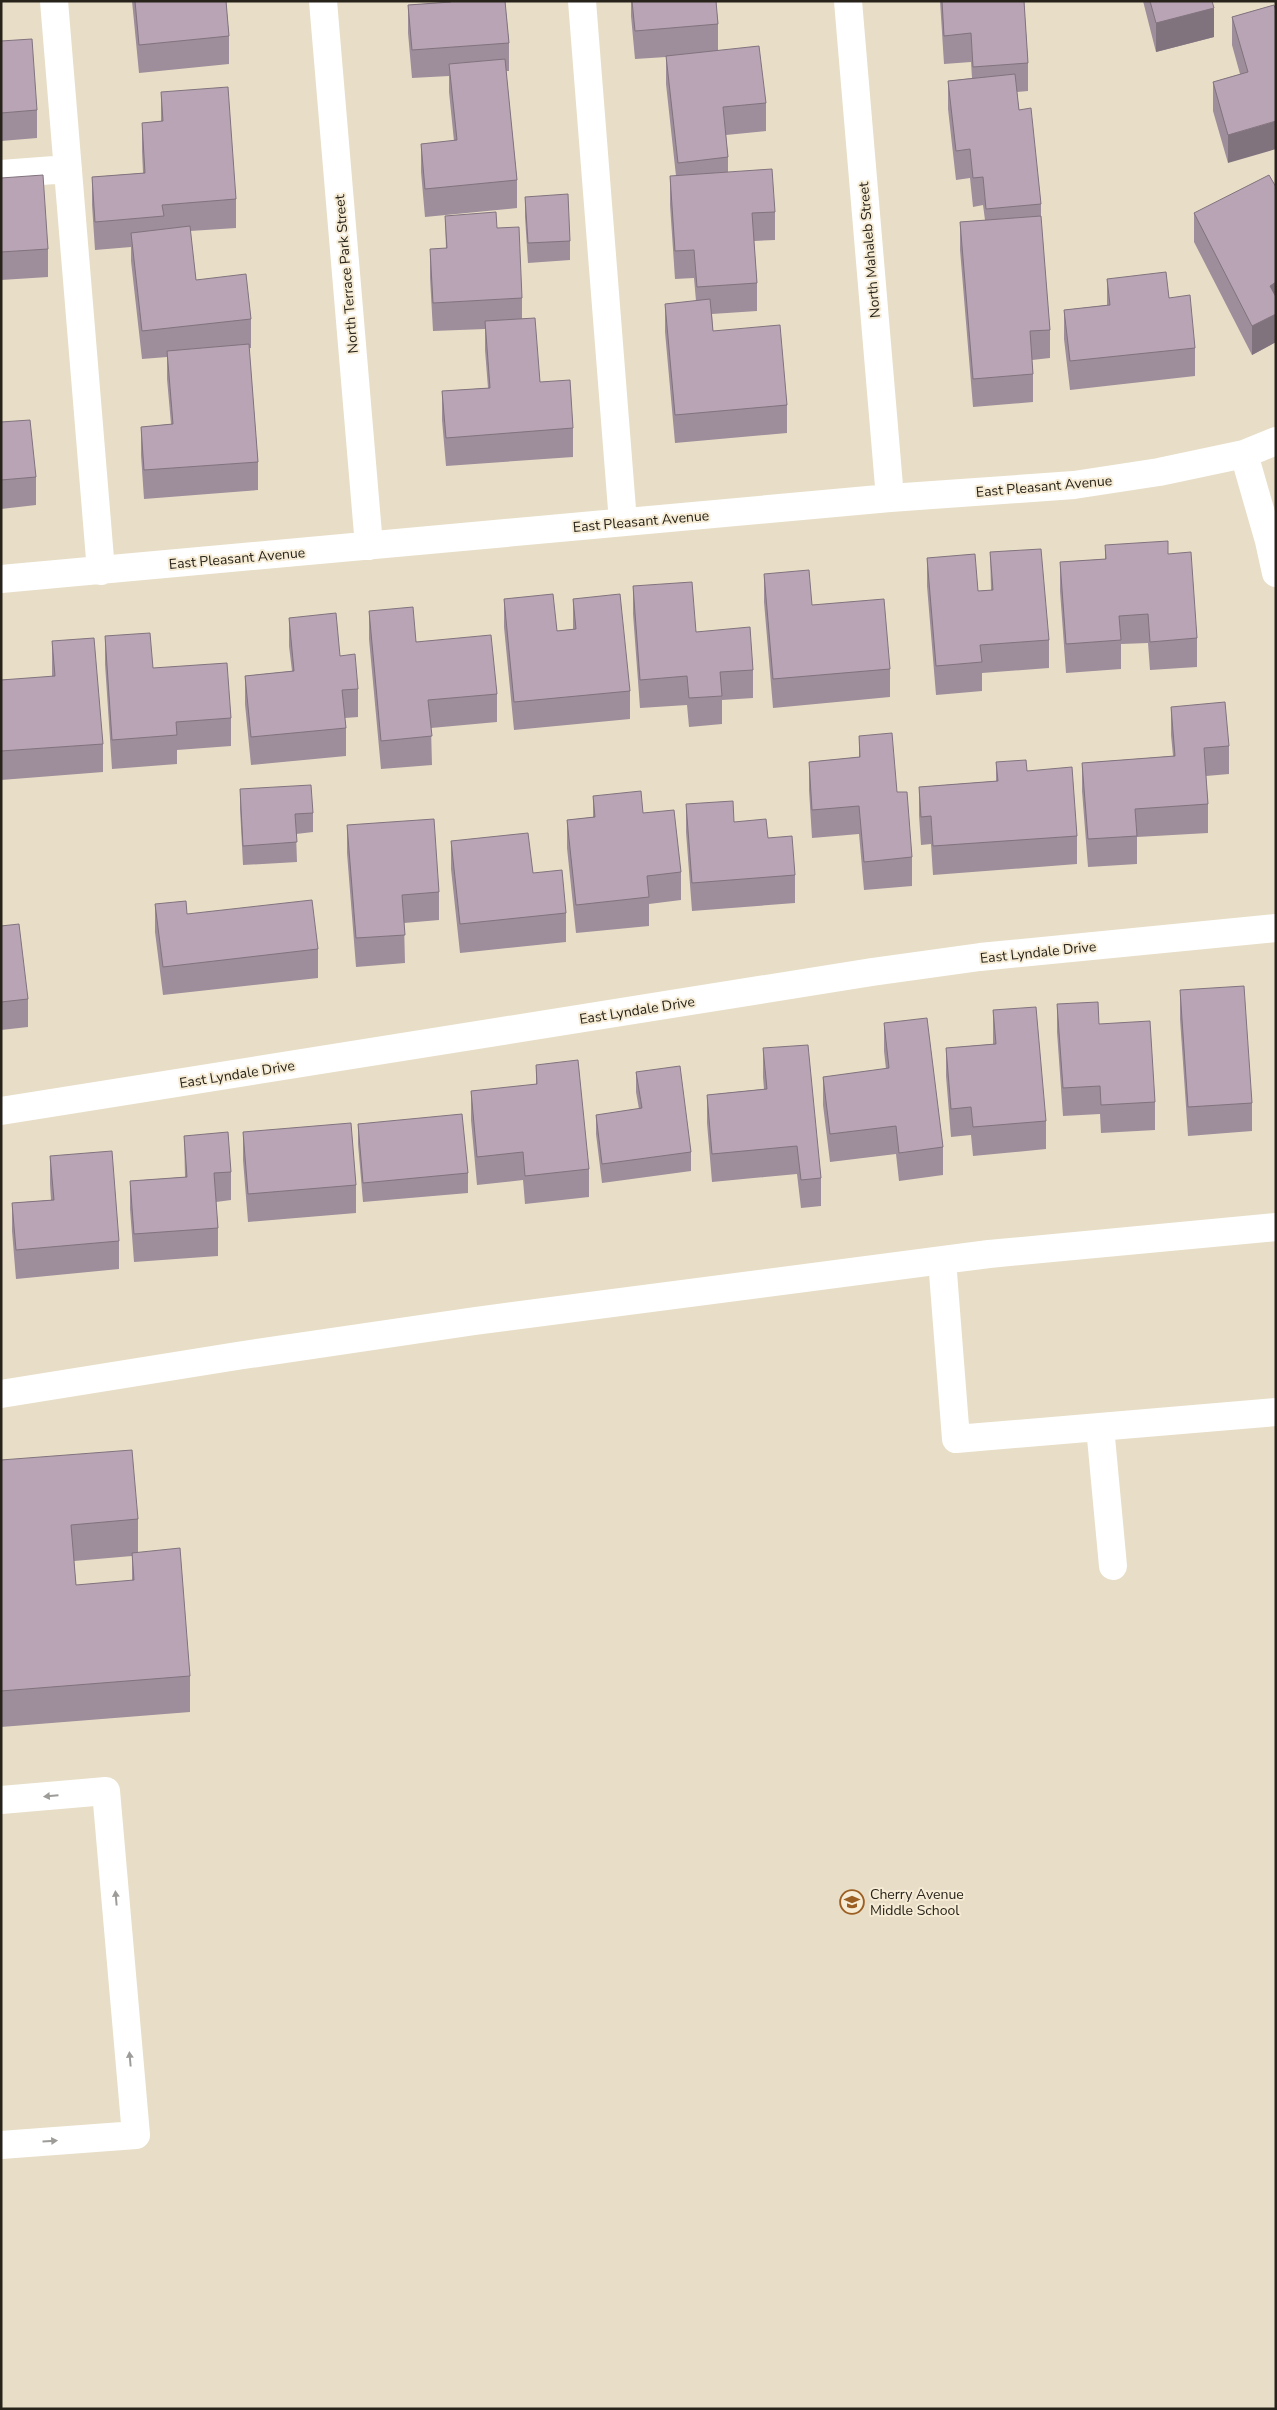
<svg xmlns="http://www.w3.org/2000/svg" width="1277" height="2410" font-family="'Nunito Sans',sans-serif">
<rect width="100%" height="100%" fill="#e8dec7"/>
<g fill="none" stroke-linecap="round" stroke-linejoin="round">
<!-- minor -->
<path stroke="#fff" stroke-width="28" d="M54,1L101,571
M323,1L369,546
M582,1L623,522
M848,1L890,498
M1,174L68,169
M1244,454L1269,541L1276,573
M1,579L890,498L1074,485L1159,472L1244,454L1276,441
M1,1111L872,972L980,957L1276,928
M942,1260L956,1439L1276,1412
M1,1394L237,1356L475,1321L989,1254L1276,1227
M1100,1427L1113,1566
M1,1800L106,1791L136,2135L1,2145"/>
</g>
<!-- wall -->
<path fill="#9e8d9b" fill-rule="evenodd" d="M132,1H226L229,36V64L139,73Z
M448,1H505L509,43V71H506L517,180V208L425,217L421,172V144L454,141L449,92V76L412,78L408,33V5L448,2Z
M631,1H716L718,24V50L766,103V131L726,135L728,157V172L775,212V240L754,241L757,283V311L712,314L713,331L787,405V433L675,443L665,332V304L696,301L694,278L675,279L670,205V176H676L666,84V57L635,59L631,16Z
M940,1H1024L1028,63V91L1017,92L1019,110L1041,204V222L1050,330V358L1032,360L1033,374V402L973,407L960,250V222L985,220L983,205L973,207L970,178L956,180L948,109V81L972,78L971,62L944,64Z
M1143,1H1212L1214,37L1156,52Z
M1274,5L1228,163L1213,111V82L1240,74L1232,45V17Z
M1,41L37,110V138L1,141Z
M161,92L236,199V228L190,231L196,280L251,319V348H249L258,462V490L144,499L141,455V427L171,424L167,379V357L142,359L131,261V247L95,250L92,205V177L143,173L142,151V123L161,121Z
M1,178L48,249V277L1,280Z
M1276,187V342L1252,355L1194,242V213Z
M525,197L570,241V260L528,263L525,217Z
M445,216L497,228L522,298V319L540,382L573,428V457L446,466L442,420V391L488,388L485,350V329L433,331L430,278V249H446Z
M1107,279L1195,348V376L1070,390L1064,339V310L1107,305Z
M1,422L36,477V505L1,509Z
M1105,545L1168,554L1197,638V667L1150,670L1148,643L1121,644V669L1066,673L1060,591V562L1105,559Z
M990,552L1049,640V668L982,673V691L936,695L927,586V558L978,591L991,590Z
M764,574L812,605L890,669V697L773,708L764,602Z
M633,586L696,632L753,670V698L722,700V724L689,727L687,705L640,708L633,614Z
M504,599L557,631L573,629V599L630,691V719L514,730L504,627Z
M369,611L497,694V722L431,728L432,765L381,769L369,639Z
M289,618L340,656L358,689V717L345,718L346,728V756L251,765L245,704V676L292,671L289,646Z
M105,636L153,668L231,718V746L177,750V764L112,769L105,664Z
M52,641L103,744V772L1,780V680L52,677Z
M1171,707L1229,746V774L1206,776L1208,804V833L1137,837V864L1088,867L1082,791V763L1173,756L1171,735Z
M859,736L897,792L912,857V886L864,890L859,834L812,838L809,790V762L859,757Z
M996,762L1027,771L1077,836V864L933,875L931,844L921,845L919,815V787L996,781Z
M240,789L313,813V832L296,834L297,862L243,865L240,809Z
M593,796L643,813L681,872V900L649,904V926L576,933L567,848V820L593,817Z
M686,804L734,822L768,838L795,875V903L692,911L686,832Z
M347,825L439,892V920L404,923L405,963L356,967L347,853Z
M451,841L533,873L566,913V942L460,953L451,869Z
M155,904L187,914L318,949V978L163,995L155,932Z
M1,926L28,999V1027L1,1030Z
M1180,990L1252,1103V1131L1188,1136L1180,1019Z
M1057,1004L1099,1024L1155,1102V1130L1101,1133L1100,1114L1063,1116L1057,1032Z
M993,1010L1046,1121V1149L973,1156L971,1135L951,1137L946,1076V1048L993,1044Z
M884,1023L943,1147V1175L899,1181L896,1154L830,1162L823,1105V1077L886,1069L884,1051Z
M763,1048L821,1178V1206L801,1208L797,1174L712,1182L707,1123V1095L764,1089L763,1077Z
M536,1065L589,1169V1197L525,1204L523,1180L477,1185L471,1120V1091L536,1085Z
M636,1072L691,1152V1171L602,1183L596,1134V1115L639,1109L636,1092Z
M358,1124L468,1173V1193L363,1202L358,1144Z
M243,1132L356,1185V1213L248,1222L243,1160Z
M184,1136L231,1172V1200L216,1202L218,1228V1256L134,1262L130,1209V1181L185,1177Z
M50,1156L119,1241V1269L16,1279L12,1231V1203L51,1200L50,1184Z
M1,1460L138,1519V1552L190,1676V1712L1,1727ZM132,1556V1581L76,1585L74,1561Z"/>
<!-- shaded-wall -->
<path fill="#81737e" d="M1214,8V37L1156,52V23Z
M1276,121V149L1228,163V135Z
M1276,282V311L1270,286Z
M1276,314V342L1252,355V326Z"/>
<!-- building -->
<path fill="#b8a4b4" stroke="#81737e" d="M135,1H226L229,36L139,45Z
M451,1H505L509,43L412,50L408,5L451,2Z
M632,1H716L718,24L635,31Z
M942,1H1024L1028,63L973,67L971,33L944,36Z
M1150,1H1212L1214,8L1156,23Z
M1274,5L1276,11V121L1228,135L1213,82L1248,72L1232,17Z
M32,39L37,110L1,113V41Z
M759,46L766,103L723,107L728,157L678,163L666,56Z
M505,59L517,180L425,189L421,144L457,140L449,64Z
M1015,74L1019,110L1031,108L1041,204L986,209L983,177L973,178L970,149L956,151L948,81Z
M228,87L236,199L162,205L164,216L95,222L92,177L145,173L142,123L163,121L161,92Z
M772,169L775,212L752,213L757,283L697,287L694,250L675,251L670,176Z
M43,175L48,249L1,252V178Z
M1269,175L1276,187V282L1270,286L1276,297V314L1252,326L1194,213Z
M568,194L570,241L528,243L525,197Z
M496,212L497,228L519,227L522,298L433,303L430,249L447,248L445,216Z
M1041,216L1050,330L1030,331L1033,374L973,379L960,222Z
M190,226L196,280L246,274L251,319L142,331L131,233Z
M1166,272L1169,298L1190,295L1195,348L1070,361L1064,310L1110,305L1107,279Z
M710,299L713,331L780,325L787,405L675,415L665,304Z
M535,318L540,382L570,380L573,428L446,438L442,391L490,388L485,321Z
M249,344L258,462L144,470L141,427L173,424L167,351Z
M30,420L36,477L1,480V422Z
M1168,541V554L1191,552L1197,638L1150,642L1148,614L1119,616L1121,640L1066,644L1060,562L1106,559L1105,545Z
M1041,549L1049,640L980,645L982,662L936,666L927,558L975,554L978,591L993,590L990,552Z
M809,570L812,605L884,599L890,669L773,679L764,574Z
M692,582L696,632L750,627L753,670L720,672L722,696L689,698L687,676L640,680L633,586Z
M553,594L557,631L576,629L573,599L620,594L630,691L514,702L504,599Z
M413,607L416,642L491,635L497,694L428,700L432,736L381,741L369,611Z
M336,613L340,656L355,654L358,689L342,690L346,728L251,737L245,676L294,671L289,618Z
M150,633L153,668L227,663L231,718L176,722L177,735L112,740L105,636Z
M94,638L103,744L1,751V680L55,676L52,641Z
M1225,702L1229,746L1204,748L1208,804L1135,809L1137,836L1088,839L1082,763L1175,756L1171,707Z
M892,733L897,792H907L912,857L864,862L859,806L812,810L809,762L860,757L859,736Z
M1026,760L1027,771L1072,767L1077,836L933,846L931,816L921,817L919,787L998,781L996,762Z
M311,785L313,813L295,814L297,842L243,846L240,789Z
M641,791L643,813L674,810L681,872L647,876L649,897L576,905L567,820L595,817L593,796Z
M733,801L734,822L766,819L768,838L792,836L795,875L692,883L686,804Z
M434,819L439,892L402,895L405,935L356,938L347,825Z
M528,833L533,873L562,870L566,913L460,924L451,841Z
M312,900L318,949L163,967L155,904L186,901L187,914Z
M19,924L28,999L1,1002V926Z
M1244,986L1252,1103L1188,1107L1180,990Z
M1098,1002L1099,1024L1150,1021L1155,1102L1101,1105L1100,1086L1063,1088L1057,1004Z
M1036,1007L1046,1121L973,1127L971,1107L951,1109L946,1048L996,1044L993,1010Z
M927,1018L943,1147L899,1153L896,1126L830,1134L823,1077L889,1068L884,1023Z
M808,1045L821,1178L801,1180L797,1146L712,1154L707,1095L767,1089L763,1048Z
M578,1060L589,1169L525,1176L523,1152L477,1157L471,1091L537,1084L536,1065Z
M680,1066L691,1152L602,1164L596,1115L642,1108L636,1072Z
M462,1114L468,1173L363,1183L358,1124Z
M351,1123L356,1185L248,1194L243,1132Z
M228,1132L231,1172L214,1173L218,1228L134,1234L130,1181L187,1177L184,1136Z
M112,1151L119,1241L16,1250L12,1203L54,1200L50,1156Z
M132,1450L138,1519L71,1525L76,1585L134,1580L132,1553L180,1548L190,1676L1,1691V1460Z"/>
<!-- one-way arrows -->
<defs><path id="oneway-solid" d="M-6-.8H1V-3.2L6.5 0L1 3.2V.8H-6Z" transform="scale(1.25)"/></defs>
<g fill="#9e9c98">
<use href="#oneway-solid" transform="translate(51 1796) rotate(175)"/>
<use href="#oneway-solid" transform="translate(116 1898) rotate(-95)"/>
<use href="#oneway-solid" transform="translate(130 2059) rotate(-95)"/>
<use href="#oneway-solid" transform="translate(50 2141) rotate(-4)"/>
</g>
<!-- icons -->
<defs>
<g id="school-ring" transform="scale(1.25)"><circle r="9.5" fill="#f6ebd4" stroke="#9c5f23" stroke-width="1.5"/><path d="M0-5L7-2L0 1L-7-2ZM-4 1L0 2.5L4 1V4Q0 6-4 4Z" fill="#9c5f23"/></g>
</defs>
<g fill-rule="evenodd">
<use href="#school-ring" x="852" y="1902"/>
</g>
<g text-anchor="middle" stroke-width="4" stroke-linejoin="round" paint-order="stroke">
<!-- street labels -->
<g font-size="14" fill="#27231a" stroke="#f6ebd4">
<text transform="translate(869 250) rotate(-95)" y="5">North Mahaleb Street</text>
<text transform="translate(346 274) rotate(-95)" y="5">North Terrace Park Street</text>
<text transform="translate(1044 486) rotate(-5)" y="5">East Pleasant Avenue</text>
<text transform="translate(641 521) rotate(-5)" y="5">East Pleasant Avenue</text>
<text transform="translate(237 558) rotate(-5)" y="5">East Pleasant Avenue</text>
<text transform="translate(1038 952) rotate(-6)" y="5">East Lyndale Drive</text>
<text transform="translate(637 1010) rotate(-9)" y="5">East Lyndale Drive</text>
<text transform="translate(237 1074) rotate(-9)" y="5">East Lyndale Drive</text>
</g>
<!-- poi labels -->
<g font-size="14" fill="#27231a" stroke="#f6ebd4" text-anchor="start">
<text x="870" y="1899">Cherry Avenue<tspan x="870" dy="16">Middle School</tspan></text>
</g>
</g>
<!-- border -->
<rect width="1277" height="2410" fill="none" stroke="#27231a" stroke-width="5"/>
</svg>
